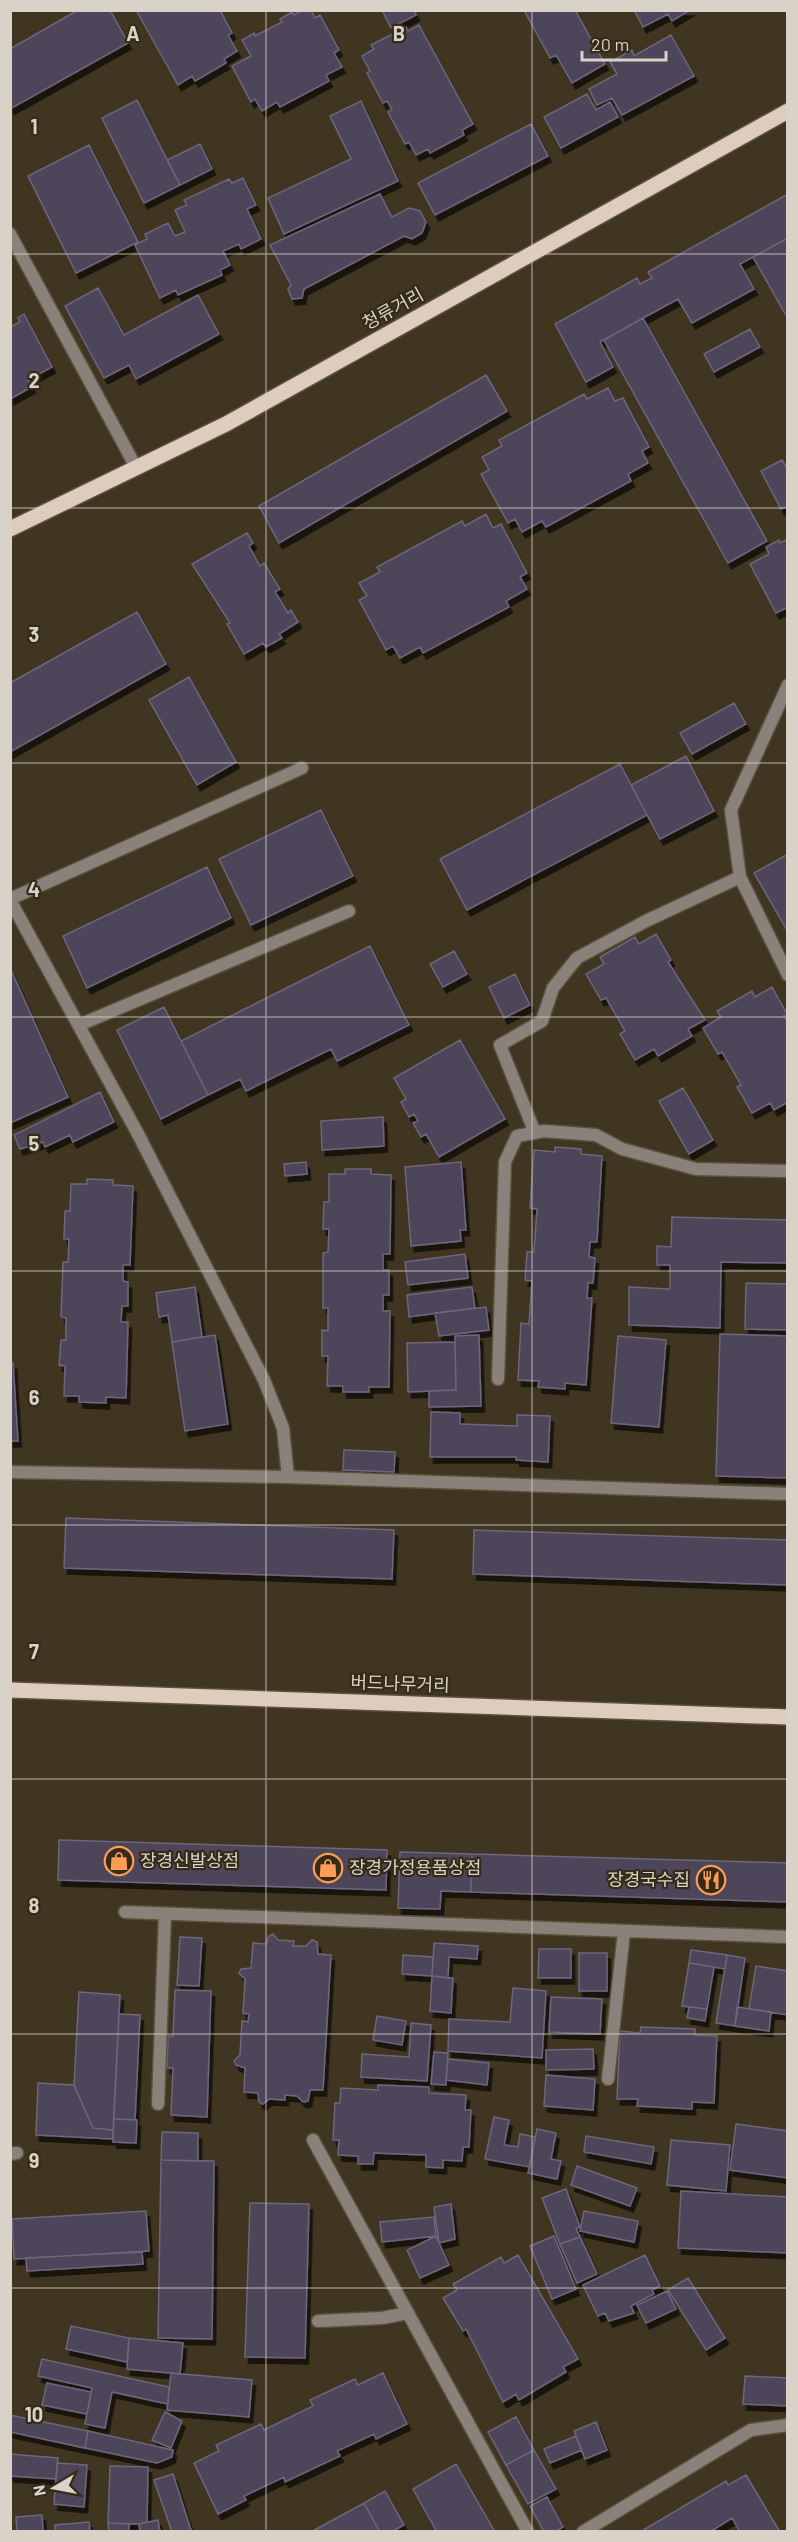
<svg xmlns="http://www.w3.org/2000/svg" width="798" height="2542" font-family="Barlow,'Noto Sans KR',sans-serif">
<defs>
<filter id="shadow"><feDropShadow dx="3.5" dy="6" stdDeviation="0" flood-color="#0009"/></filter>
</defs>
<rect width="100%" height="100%" fill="#3f3521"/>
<!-- building -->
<path fill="#4d455a" stroke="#6e667c" stroke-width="1.5" filter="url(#shadow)" d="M78,10H110L128,43L10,109V49Z
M136,10H220L232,33L228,35L237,51L224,59L226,63L195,81L192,76L178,85Z
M303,10H311L315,18L320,15L339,50L334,53L342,67L326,75L329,81L280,107L277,102L262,111L255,99L251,102L232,66L251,56L242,40L254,33L255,36L282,22L280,19L292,12L294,15Z
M382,10H414L416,15L391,28Z
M524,10H575L605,64L572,83L556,55L550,58Z
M634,10H690L672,21L668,14L643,27Z
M419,25L473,124L462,130L464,135L430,153L428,149L416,155L409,142L405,144L388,112L392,110L387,101L383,103L367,73L370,71L362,56L374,49L371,45L406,27L408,31Z
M671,35L694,76L622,115L612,98L597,105L589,89L617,74L610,62L632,50L634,56Z
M587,94L596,110L610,102L618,117L561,148L544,117Z
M137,100L180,185L144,203L102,118Z
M361,101L398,181L284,234L268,198L351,159L330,116Z
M531,124L548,156L435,215L418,183Z
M200,144L212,169L180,185L167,160Z
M89,145L138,242L76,273L28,176Z
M243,178L256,205L247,209L261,239L241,249L239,244L223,251L230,265L220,270L222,275L178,295L176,290L160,298L135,245L147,239L145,234L168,223L175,236L185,232L175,210L187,205L184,200L229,179L232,183Z
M380,194L392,217L409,208L420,211L426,222L422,233L412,239L404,236L304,289L302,298L292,299L288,289L291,285L270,245Z
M788,194V238L740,264L754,289L692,323L678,299L643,318L600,342L613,367L586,382L555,324L637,278L640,284L652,278L648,272Z
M788,238V319L753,257Z
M98,288L124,335L198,295L219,334L136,379L129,365L104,378L65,306Z
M24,314L52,367L28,380L32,387L10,399V327L20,322L18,318Z
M643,318L767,541L728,563L604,340Z
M750,329L760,347L714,372L704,354Z
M486,375L507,411L279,543L259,506Z
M608,388L615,401L623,398L649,447L642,451L648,463L628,474L631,481L546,527L542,521L522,532L515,519L508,523L481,474L489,470L482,457L502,446L499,440L584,394L587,399Z
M782,460L788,470V506L781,509L761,471Z
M486,514L493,528L501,524L527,573L520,577L527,589L506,601L509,607L423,653L420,647L400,658L393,646L386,650L359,600L367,596L359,583L380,572L377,567L462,521L465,526Z
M247,533L253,543L249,546L260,566L264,563L280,589L275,592L288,613L291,610L298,622L279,634L282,638L266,647L263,643L244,654L227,624L230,623L192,564Z
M788,539V607L776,613L750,564L769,554L766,547L779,540L780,543Z
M137,612L166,664L10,752V683Z
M189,677L236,762L197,785L149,700Z
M734,703L746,724L692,754L680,733Z
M686,756L714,811L660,839L631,785Z
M620,764L647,815L467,910L440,859Z
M321,810L353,876L251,925L219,859Z
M788,854V932L754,873Z
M207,867L231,918L87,988L63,936Z
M656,934L671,960L668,962L705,1020L688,1029L692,1036L658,1056L654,1049L635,1060L620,1034L625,1031L606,998L601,1000L586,974L604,964L600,957L635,937L639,944Z
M370,946L409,1025L337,1061L331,1049L246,1091L240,1079L208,1095L181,1041Z
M454,951L467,974L443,987L430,964Z
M10,968L68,1097L10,1123Z
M515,974L530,1005L504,1018L489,987Z
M772,987L787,1014L784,1016L788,1022V1102L774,1110L770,1103L752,1113L737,1087L741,1085L722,1052L718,1054L703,1028L721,1017L717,1011L752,991L755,997Z
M164,1007L208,1095L161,1119L117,1030Z
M460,1040L505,1119L439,1157L426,1134L421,1137L413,1123L418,1121L414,1114L409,1117L401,1102L406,1099L394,1078Z
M683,1088L713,1140L689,1154L659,1101Z
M100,1092L114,1122L73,1142L70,1135L45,1147L43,1142L20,1149L14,1135Z
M383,1117L384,1146L322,1150L321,1121Z
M555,1147L581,1149V1154L602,1156L597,1242H590L589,1257L595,1258L593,1283H588L587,1298H592L586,1385L565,1383V1389L538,1387L539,1381L518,1380L521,1323L529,1324L532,1281L525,1280L527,1252H534L537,1209L530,1208L534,1150L555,1152Z
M306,1162L307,1174L285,1176L284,1164Z
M461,1162L466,1230H460L461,1241L411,1246L405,1167Z
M345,1169H371V1174L391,1175L390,1254H383V1270H389V1295H383V1311H390L389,1387H369V1392H343V1386H327L328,1356H322V1330L328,1331V1308H323V1253L328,1252L329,1229H323L324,1202H329V1174H345Z
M87,1179L113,1180V1185L133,1186L130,1265H123V1281L128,1282V1306H122L121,1322H128L126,1398L106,1397V1403L79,1402V1396H64L65,1366L59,1365L61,1340H66V1318L61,1317L63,1262H68L69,1239H64L65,1211H70L71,1184H87Z
M672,1217L788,1220V1263L721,1262L720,1328L629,1325V1287L670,1289V1265H657V1246L671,1247Z
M465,1254L468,1278L408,1285L405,1262Z
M746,1283L788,1284V1330L745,1329Z
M195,1287L202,1337L172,1342L168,1315L159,1317L156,1293Z
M472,1287L475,1308L409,1317L407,1295Z
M486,1307L489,1330L439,1336L435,1313Z
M720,1334L788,1336V1478L716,1476Z
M215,1335L228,1424L185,1431L172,1342Z
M479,1335L481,1406L429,1407V1391L456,1390L455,1336Z
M618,1336L666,1340L659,1427L611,1423Z
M455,1342L456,1390L408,1392L407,1343Z
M13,1363L18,1441H10V1364Z
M431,1412L460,1413V1424L517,1426V1415L550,1416L548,1462L516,1460V1457H430Z
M344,1450L395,1452L394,1472L343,1470Z
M66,1518L394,1530L392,1579L64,1568Z
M474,1530L788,1540V1585L473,1574Z
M59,1840L387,1850L386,1890L58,1880Z
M400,1852L472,1854L471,1892L441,1891L440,1909L398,1908Z
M472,1854L788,1863V1902L471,1892Z
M273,1934L278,1940L294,1941L293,1946H306L312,1940L317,1942L318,1954L331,1955L323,2090H310L308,2101L303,2102L297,2096L285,2095V2100L269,2099L263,2104L259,2102L258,2093L244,2092L245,2068L236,2065L234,2061L240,2055L242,2021L248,2022L249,2014L243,2013L245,1979L239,1973L241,1969L251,1968L253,1943L266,1944L269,1936Z
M180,1937L202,1938L199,1986L177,1985Z
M434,1943L478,1946L477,1959L449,1957L448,1978L432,1976Z
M539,1949H571V1978H538Z
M691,1950L727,1955L725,1969L689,1963Z
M579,1953H607V1991H579Z
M403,1955L433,1957L432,1976L402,1974Z
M727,1955L745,1958L735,2026L716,2023Z
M689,1963L714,1967L707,2009L682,2006Z
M756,1966L788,1971V2015L749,2009Z
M432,1976L453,1978L451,2013L430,2011Z
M513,1988L546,1991L542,2058L448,2051L449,2019L510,2022Z
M175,1990L211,1991L207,2117L171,2115L173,2068H167L168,2036H173Z
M79,1992L120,1995L113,2130L93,2128L74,2085Z
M551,1997L602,1999L600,2034L549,2032Z
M689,2007L707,2009L705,2021L687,2018Z
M737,2007L771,2012L769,2031L735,2026Z
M119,2014L140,2015L135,2120L114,2119Z
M377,2016L406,2021L402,2045L373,2040Z
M411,2023L431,2025L427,2081L361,2077L362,2054L409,2057Z
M641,2027L695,2029V2035L717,2036L714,2103L692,2102V2109L637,2106L638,2099H617L620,2031L640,2033Z
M593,2049L594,2069L546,2070V2050Z
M434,2052L448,2053L446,2085L431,2084Z
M448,2059L489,2063L487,2085L446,2080Z
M546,2075L595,2079L593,2110L544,2106Z
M38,2083L74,2085L93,2128L113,2130V2139L36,2135Z
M378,2085L429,2087V2093L466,2095L465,2110H471L469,2147H463L462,2161L443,2160V2168L426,2167V2155L374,2153L373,2164H358V2156L338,2155L339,2140H333L335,2103H340L341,2088L378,2090Z
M494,2117L509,2120L504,2145L518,2147L520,2134L535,2137L530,2167L485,2159Z
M114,2119L137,2120L136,2143L113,2142Z
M736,2124L788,2131V2178L730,2170Z
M537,2129L556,2133L551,2159L561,2161L557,2179L528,2173Z
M162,2132L198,2133V2161L161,2160Z
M586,2136L654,2147L651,2164L584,2152Z
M671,2140L730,2145L726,2191L667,2185Z
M161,2160L214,2161L212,2339L158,2338Z
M577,2166L637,2188L630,2206L571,2185Z
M566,2189L580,2227L576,2228L580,2237L560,2244L542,2198Z
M681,2191L788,2197V2253L678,2248Z
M250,2203L309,2204L305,2358L245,2357Z
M451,2204L455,2239L439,2243L434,2207Z
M146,2211L149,2251L14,2259L12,2219Z
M584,2211L638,2221L634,2242L580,2231Z
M434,2217L436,2236L382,2242L380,2222Z
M436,2236L449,2265L420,2278L407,2250Z
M554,2236L576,2289L552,2299L530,2246Z
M580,2237L597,2274L577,2283L560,2244Z
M142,2252L143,2264L27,2271L26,2258Z
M518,2255L578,2359L563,2367L566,2372L519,2400L516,2394L503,2402L466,2329L463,2331L443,2298L457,2290L453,2284L501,2257L504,2263Z
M645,2255L660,2286L652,2290L654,2294L631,2306L634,2313L609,2321L605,2313L598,2316L583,2285Z
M688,2278L725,2338L706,2350L668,2290Z
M667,2291L676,2309L646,2323L637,2305Z
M71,2326L129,2338L127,2362L66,2349Z
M129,2338L183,2343L180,2374L127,2369Z
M42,2359L169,2387L168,2404L112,2392L105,2428L85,2424L92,2388L38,2376Z
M171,2373L252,2380L249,2417L167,2410Z
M383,2373L407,2424L376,2439L374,2434L337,2451L340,2456L285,2482L284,2477L244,2496L246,2500L218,2514L194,2463L219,2451L216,2445L261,2424L264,2430L313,2406L310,2400L355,2379L358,2385Z
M745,2376L788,2378V2406L743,2404Z
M47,2383L91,2392L87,2414L42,2405Z
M165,2412L182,2421L171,2448L152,2440Z
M10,2415L88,2431L85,2448L10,2432Z
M516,2417L534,2450L506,2465L488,2432Z
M596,2422L607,2450L585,2459L574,2431Z
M88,2431L173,2450L172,2457L157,2463L85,2448Z
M576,2436L582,2450L550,2463L544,2449Z
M534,2450L556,2489L528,2504L506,2465Z
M10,2454L58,2458L56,2479L10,2476Z
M57,2463L87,2465L84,2507L54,2504Z
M456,2464L495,2532H437L413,2489Z
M110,2466L148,2467L147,2522L139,2524L108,2523Z
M173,2474L191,2530L186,2532H172L154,2480Z
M746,2475L780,2532H740L732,2518L710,2532H640L726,2481L728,2485Z
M385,2491L404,2525L391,2532H380L364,2503Z
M547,2497L563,2527L555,2532H544L530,2506Z
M364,2503L380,2532H311Z
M42,2515L43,2532H17L16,2517Z
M158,2520L160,2532H140L139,2524Z
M89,2522L90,2532H55V2525Z
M108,2523L129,2524V2532H109Z"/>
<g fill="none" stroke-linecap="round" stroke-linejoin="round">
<!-- lane casing -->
<g stroke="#5b513f" stroke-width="15">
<path id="lane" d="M10,899L302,768
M10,900L138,1134
M79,1025L349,911
M318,2321L382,2318L408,2313"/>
</g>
<!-- street casing -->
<g stroke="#5b513f" stroke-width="15">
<path id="street" d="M10,234L137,469
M788,685L731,810L740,877L788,975
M535,1133L500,1045L542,1021L553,988L577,958L646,921L740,877
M138,1134L264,1380L283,1428L288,1477
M498,1379L505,1162L517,1136L544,1131L596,1135L622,1149L696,1169L788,1171
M10,1472L288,1477L788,1494
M125,1912L788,1937
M608,2079L624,1932
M158,2104L165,1914
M313,2140L528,2532
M10,2154L17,2153
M583,2532L751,2430L788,2425"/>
</g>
<!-- primary casing -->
<g stroke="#5b513f" stroke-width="18">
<path id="primary" d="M10,529L226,424L788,111
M10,1690L788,1717"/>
</g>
<!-- lane -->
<use href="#lane" stroke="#8a827a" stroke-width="12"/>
<!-- street -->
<use href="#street" stroke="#8a827a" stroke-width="12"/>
<!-- primary -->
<use href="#primary" stroke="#deccbc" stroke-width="15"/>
</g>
<!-- grid -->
<path fill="none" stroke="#d9d3c7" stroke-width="1.5" stroke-opacity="0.55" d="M266,10V2532M532,10V2532M10,254H788M10,508H788M10,763H788M10,1017H788M10,1271H788M10,1525H788M10,1779H788M10,2034H788M10,2288H788"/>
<!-- icons -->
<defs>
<g id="shop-ring" transform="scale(1.5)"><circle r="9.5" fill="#352b18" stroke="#fd9c56" stroke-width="1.5"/><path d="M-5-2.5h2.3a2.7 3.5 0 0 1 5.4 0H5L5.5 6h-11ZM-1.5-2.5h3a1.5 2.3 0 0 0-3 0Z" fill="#fd9c56"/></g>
<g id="restaurant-ring" transform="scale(1.5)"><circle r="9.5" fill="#352b18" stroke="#fd9c56" stroke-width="1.5"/><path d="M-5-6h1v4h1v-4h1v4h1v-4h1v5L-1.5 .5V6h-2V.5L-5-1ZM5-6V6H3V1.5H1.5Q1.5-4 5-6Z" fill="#fd9c56"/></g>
</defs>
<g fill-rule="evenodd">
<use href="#shop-ring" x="119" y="1861"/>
<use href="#shop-ring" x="328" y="1868"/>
<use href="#restaurant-ring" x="711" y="1880"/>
</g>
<g text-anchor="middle" stroke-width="4.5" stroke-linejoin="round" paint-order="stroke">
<!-- street labels -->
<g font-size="18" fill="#d9d3c7" stroke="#352b18">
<text transform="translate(393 309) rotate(-29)" y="6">청류거리</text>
<text transform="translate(400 1684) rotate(2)" y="6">버드나무거리</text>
</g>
<!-- poi labels -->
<g font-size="18" fill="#d9d3c7" stroke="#352b18" text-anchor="start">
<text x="140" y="1867">장경신발상점</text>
<text x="349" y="1874">장경가정용품상점</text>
<text x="690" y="1886" text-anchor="end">장경국수집</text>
</g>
</g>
<g font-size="20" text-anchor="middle" font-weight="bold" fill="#d9d3c7" stroke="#352b18" stroke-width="4.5" stroke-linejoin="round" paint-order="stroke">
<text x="133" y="41">A</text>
<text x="399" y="41">B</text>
<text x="34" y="134">1</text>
<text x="34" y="388">2</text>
<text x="34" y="642">3</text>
<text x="34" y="897">4</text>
<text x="34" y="1151">5</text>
<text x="34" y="1405">6</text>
<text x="34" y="1659">7</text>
<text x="34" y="1913">8</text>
<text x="34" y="2168">9</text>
<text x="34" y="2422">10</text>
</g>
<!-- border -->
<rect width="798" height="2542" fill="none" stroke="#d9d3c7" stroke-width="24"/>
<!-- north arrow -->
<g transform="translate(54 2488) rotate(260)" stroke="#352b18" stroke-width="4.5" paint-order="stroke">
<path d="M0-4.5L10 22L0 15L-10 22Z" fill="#d9d3c7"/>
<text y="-9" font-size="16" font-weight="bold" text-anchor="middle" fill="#d9d3c7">N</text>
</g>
<!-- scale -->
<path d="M582 51v9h84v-9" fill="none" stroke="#d9d3c7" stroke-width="3"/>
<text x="591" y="51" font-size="18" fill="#d9d3c7" stroke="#352b18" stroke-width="4.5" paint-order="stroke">20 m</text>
</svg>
